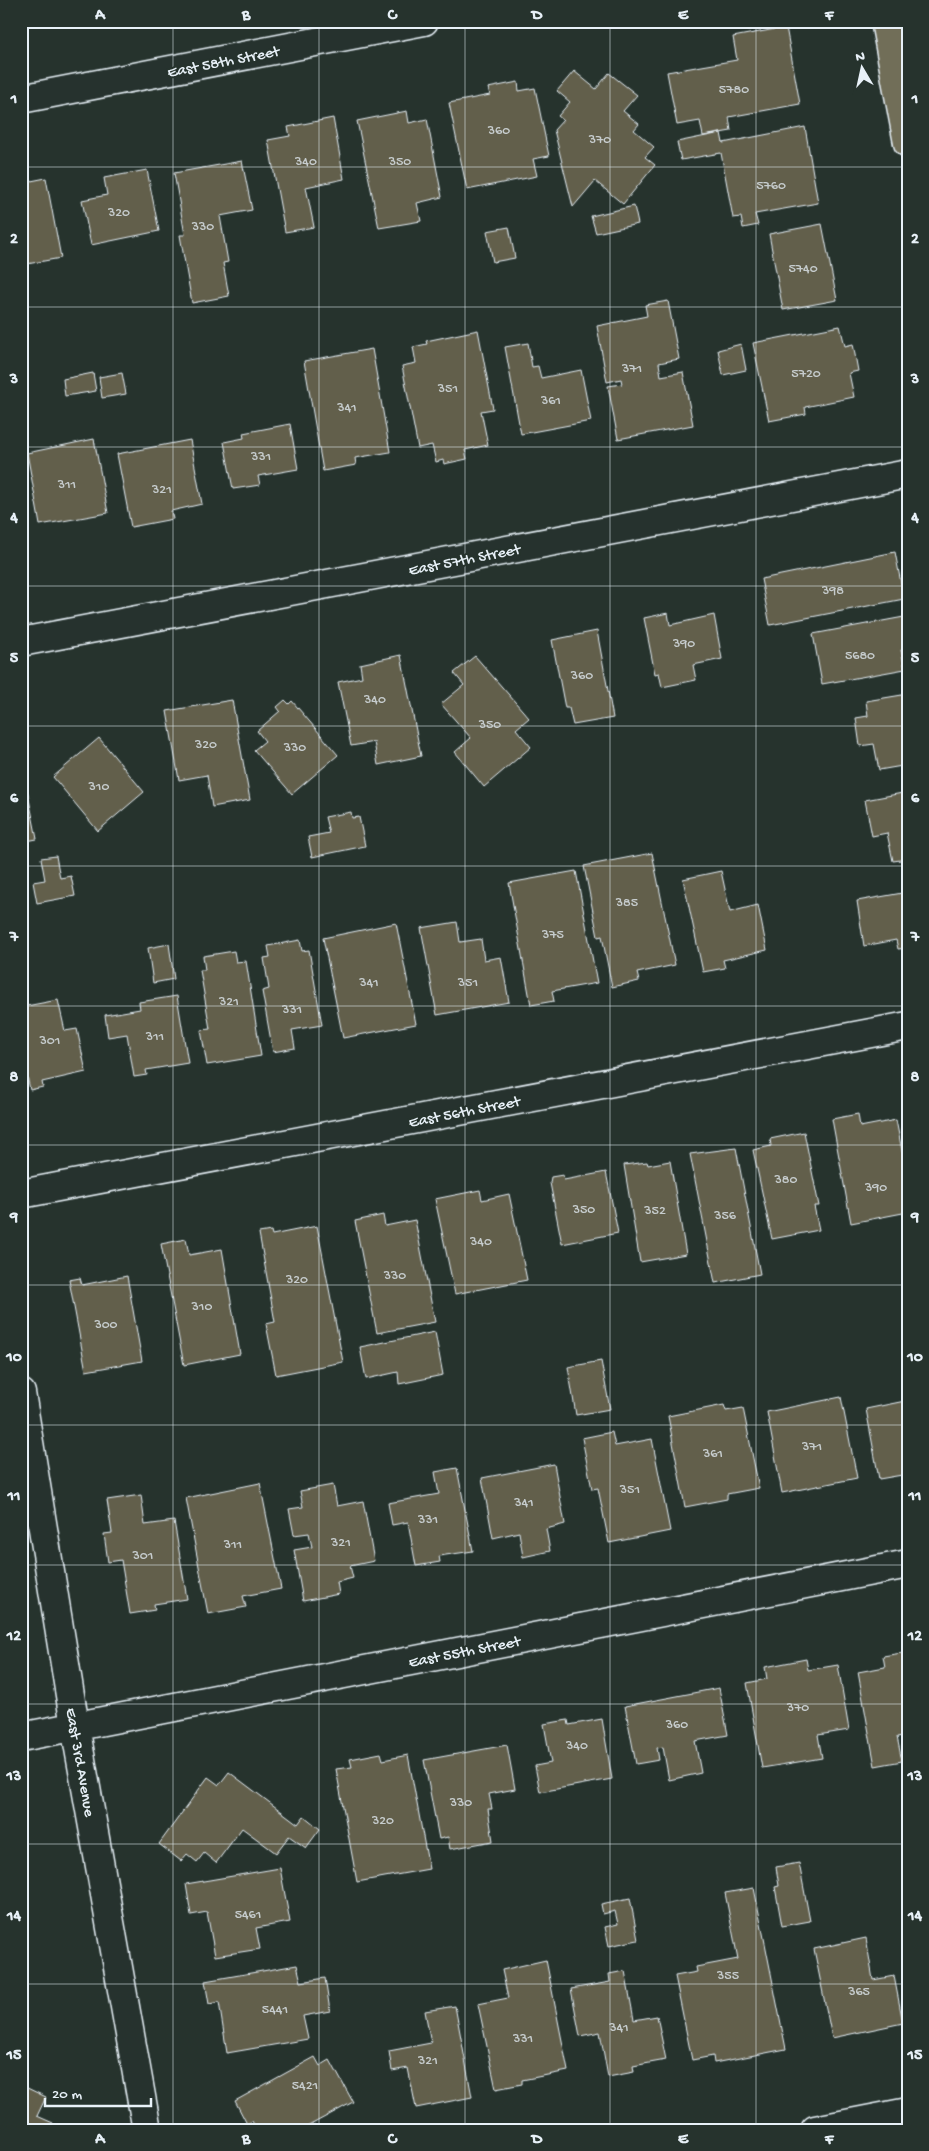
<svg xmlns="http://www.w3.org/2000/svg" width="929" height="2151" font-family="'Gochi Hand',sans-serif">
<rect width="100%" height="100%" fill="#26332d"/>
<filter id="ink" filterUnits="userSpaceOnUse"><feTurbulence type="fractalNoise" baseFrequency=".02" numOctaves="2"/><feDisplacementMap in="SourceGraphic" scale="10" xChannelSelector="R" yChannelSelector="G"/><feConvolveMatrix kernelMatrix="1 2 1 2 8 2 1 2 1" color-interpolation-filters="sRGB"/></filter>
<g filter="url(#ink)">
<!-- building -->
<path fill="#625f4c" stroke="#e8f1f8" d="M786,27L800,104L729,117L731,131L703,136L700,121L677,125L667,72L737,60L733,37Z
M574,71L596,89L609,73L637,95L623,111L639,124L634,130L654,147L645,157L655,165L623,204L595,181L573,207L554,130L563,120L558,116L570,102L557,91Z
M518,82L519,91L535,88L549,156L533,159L537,176L467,190L449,103L490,95L488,88Z
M407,111L409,123L427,119L442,197L417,203L421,221L379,228L357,121Z
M333,118L344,179L306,187L314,227L285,232L268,140L290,136L288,127Z
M805,127L818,203L755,214L758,225L743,228L741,217L733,218L721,153L681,160L677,142L721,133L723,143Z
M242,161L252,210L220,216L228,262L223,263L229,296L192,303L180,235H185L174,173Z
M147,170L159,231L91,245L82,200L107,195L104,178Z
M46,178L61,258L21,265V183Z
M634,206L638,224L596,233L591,216Z
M822,224L837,300L783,310L769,234Z
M509,227L515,258L493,262L487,231Z
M668,301L679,359L659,363L661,376L683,372L693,425L618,439L608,386L622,384L621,379L607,382L597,326L647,316L645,305Z
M840,326L845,346L853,344L858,371L849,373L854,397L805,407L806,414L769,421L753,343Z
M478,330L493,409L481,411L488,445L465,450L467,459L444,464L443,460L436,462L432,445L418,448L402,366L416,363L413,347L427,344L426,341Z
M528,343L532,367L538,366L541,378L581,370L591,421L521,434L505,347Z
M741,344L746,370L723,375L718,350Z
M372,349L390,452L355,458L356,465L323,471L304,361Z
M93,373L96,391L65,396L63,379Z
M122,373L126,394L102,398L99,377Z
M290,424L298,469L258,476L260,485L233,489L224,442L244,438L243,433Z
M94,439L108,513L40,525L27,453Z
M190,440L202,504L171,511L173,519L131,527L117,454Z
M895,552L904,599L770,625L761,579Z
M668,613L670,625L714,615L722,659L693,665L696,680L662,687L659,673L655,674L644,618Z
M904,617L908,635V649L901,650L905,669L822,684L813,634Z
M597,631L613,718L573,725L569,708H565L552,640Z
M401,655L421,756L378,765L374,742L351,746L338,682L362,677L360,664Z
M475,656L529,718L516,729L531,747L484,787L455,752L471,738L441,704L464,685L454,673Z
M908,694V765L879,770L874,744L860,746L856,718L868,716L866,701Z
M232,700L250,800L212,807L207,775L179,780L167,711Z
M285,700L289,704L292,701L338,755L292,794L254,750L265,741L257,731L280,711L277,707Z
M99,738L144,792L98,831L53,777Z
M21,759L37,839L21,842Z
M908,792V859L893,861L887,833L872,836L865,800Z
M351,812L352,818L359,817L365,846L312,857L308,837L329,833L325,817Z
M652,853L675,965L637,973L639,981L612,987L602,936L598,937L584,866Z
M56,856L60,878L71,876L75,896L37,903L33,882L45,880L41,858Z
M576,871L597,983L552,991L554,1001L531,1005L509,883Z
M721,871L730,912L758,905L767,950L723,960L725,968L703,972L683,879Z
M908,892V948L898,949L896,940L864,946L857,901Z
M457,922L460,942L481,939L484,960L501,957L509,1002L437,1015L421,928Z
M396,923L416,1024L343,1038L323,938Z
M300,940L302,951L309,950L322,1025L292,1030L295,1048L273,1052L262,991L269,989L264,958L270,957L268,946Z
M169,944L174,979L153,983L148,948Z
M234,951L236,962L246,961L261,1056L207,1065L201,1030L210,1029L200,970H205L203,956Z
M177,996L188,1063L146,1070L147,1075L134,1077L127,1034L108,1037L105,1015L140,1009L139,1002Z
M58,1000L65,1031L77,1029L86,1072L42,1082L43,1087L30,1090L21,1047V1007Z
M858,1114L860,1127L896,1120L904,1161L908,1160V1212L851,1223L832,1119Z
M804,1132L819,1206H814L819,1230L772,1239L753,1150L771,1146L770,1139Z
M736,1148L760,1274L715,1283L690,1154Z
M670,1161L686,1254L640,1262L624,1165L647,1162L648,1165Z
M606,1172L618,1233L562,1244L550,1183L551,1177L563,1175L564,1180Z
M480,1190L482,1200L509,1194L527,1280L455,1294L435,1199Z
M383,1215L385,1226L415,1220L435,1322L377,1333L355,1221Z
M317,1226L343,1362L276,1375L266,1324L275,1322L259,1233L271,1231L272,1235Z
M186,1239L189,1255L222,1249L240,1354L184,1365L161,1244Z
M127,1276L142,1361L86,1371L69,1280L80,1278L82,1285Z
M435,1332L443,1375L399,1384L398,1372L366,1379L360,1347Z
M601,1361L610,1409L576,1415L568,1367Z
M841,1397L857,1478L782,1493L767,1412Z
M905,1401L908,1417V1474L879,1479L866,1409Z
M724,1405L726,1411L743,1408L759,1488L727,1494V1499L685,1507L668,1416Z
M612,1432L615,1446L652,1439L670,1531L609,1543L598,1488L592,1489L582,1438Z
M554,1464L565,1524L546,1529L550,1551L523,1557L519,1532L493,1538L482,1478Z
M457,1468L473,1551L439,1556L440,1562L416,1566L408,1522L392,1525L388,1503L439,1494L435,1472Z
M260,1483L281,1589L243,1596L246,1607L208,1614L186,1498Z
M333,1485L337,1506L363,1501L374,1561L350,1566L353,1578L337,1582L339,1594L303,1601L294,1550L312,1547L309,1533L294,1535L289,1509L303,1507L300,1491Z
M141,1495L145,1525L174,1521L187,1599L154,1604L155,1610L130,1614L121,1560L108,1562L104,1534L112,1533L107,1500Z
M908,1652V1735L897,1737L902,1761L875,1766L858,1672L885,1667L883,1656Z
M806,1659L808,1670L838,1665L849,1730L818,1735L822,1758L762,1768L747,1683L767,1679L765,1667Z
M719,1688L728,1735L695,1741L701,1773L669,1780L663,1747L657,1748L659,1760L636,1764L625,1706Z
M602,1719L612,1779L540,1792L535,1766L551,1763L544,1724L568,1720L569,1725Z
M507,1745L515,1789L489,1794L492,1809H488L493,1841L450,1849L448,1837L439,1839L424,1760Z
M381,1753L383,1760L408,1755L429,1869L357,1882L336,1769L352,1767L350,1759Z
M229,1772L298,1824L304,1816L320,1829L306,1848L289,1836L276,1853L242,1828L216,1863L204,1853L197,1862L187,1854L181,1861L159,1844L208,1777L219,1785Z
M799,1863L810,1921L782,1926L775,1887L779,1886L776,1867Z
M280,1868L290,1922L256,1928L260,1949L215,1956L207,1912L191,1915L186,1884Z
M754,1888L786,2049L714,2063L713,2056L692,2060L675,1976L697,1972L696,1967L738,1959L725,1893Z
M630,1898L638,1940L609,1946L605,1927L618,1924L615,1911L603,1914L601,1904Z
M866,1938L873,1980L894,1976L903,2023L832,2038L814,1949Z
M546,1960L568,2071L522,2080V2084L496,2089L478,2004L508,1998L502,1970Z
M297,1965L301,1982L325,1978L330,2011L303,2016L308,2039L227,2053L219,2002L209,2004L205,1981Z
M625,1971L634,2020L657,2016L666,2060L633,2066L634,2072L608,2077L600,2032L580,2036L571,1989L610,1982L609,1974Z
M455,2006L472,2097L416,2108L408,2068L392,2071L389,2051L431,2043L425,2011Z
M315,2057L320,2066L330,2060L353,2102L301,2130H257L252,2121L247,2124L235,2101Z
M21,2085L46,2097L37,2116L53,2123L50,2130H21Z"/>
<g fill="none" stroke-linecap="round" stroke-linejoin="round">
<!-- minor casing -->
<g stroke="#e8f1f8" stroke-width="31">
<path id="minor" d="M21,99L424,21
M21,642L908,474
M21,1194L908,1026
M21,1393L75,1726L147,2130
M21,1737L908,1564
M815,2130L908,2112"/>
</g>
<!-- major casing -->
<g stroke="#e8f1f8" stroke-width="31">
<path id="major" d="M885,21L908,143"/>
</g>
<!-- minor -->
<use href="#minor" stroke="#26332d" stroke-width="28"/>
<!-- major -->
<use href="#major" stroke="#716e59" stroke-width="28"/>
</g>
</g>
<!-- grid -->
<path fill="none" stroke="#e8f1f8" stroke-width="1" stroke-opacity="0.55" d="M173,21V2130M319,21V2130M465,21V2130M610,21V2130M756,21V2130M21,167H908M21,307H908M21,447H908M21,586H908M21,726H908M21,866H908M21,1006H908M21,1145H908M21,1285H908M21,1425H908M21,1565H908M21,1704H908M21,1844H908M21,1984H908"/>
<g text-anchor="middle" stroke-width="4" stroke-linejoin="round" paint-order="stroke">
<!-- number labels -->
<g font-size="14" fill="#c6cccd">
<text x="734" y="93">5780</text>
<text x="499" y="134">360</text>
<text x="600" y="143">370</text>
<text x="306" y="165">340</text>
<text x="400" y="165">350</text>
<text x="771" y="189">5760</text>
<text x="119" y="216">320</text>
<text x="203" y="230">330</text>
<text x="803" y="272">5740</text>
<text x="632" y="372">371</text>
<text x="806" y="377">5720</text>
<text x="448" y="392">351</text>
<text x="551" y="404">361</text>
<text x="347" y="411">341</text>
<text x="261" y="460">331</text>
<text x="67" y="488">311</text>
<text x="162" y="493">321</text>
<text x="833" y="594">398</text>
<text x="684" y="647">390</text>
<text x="860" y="659">5680</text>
<text x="582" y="679">360</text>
<text x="375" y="703">340</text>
<text x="490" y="728">350</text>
<text x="206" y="748">320</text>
<text x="295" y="751">330</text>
<text x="99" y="790">310</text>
<text x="627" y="906">385</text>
<text x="553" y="938">375</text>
<text x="369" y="986">341</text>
<text x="468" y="986">351</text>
<text x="229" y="1005">321</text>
<text x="292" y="1013">331</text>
<text x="155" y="1040">311</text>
<text x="50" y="1044">301</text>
<text x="786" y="1183">380</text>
<text x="876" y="1191">390</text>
<text x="584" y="1213">350</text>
<text x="655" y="1214">352</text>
<text x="725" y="1219">356</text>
<text x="481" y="1245">340</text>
<text x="395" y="1279">330</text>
<text x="297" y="1283">320</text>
<text x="202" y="1310">310</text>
<text x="106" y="1328">300</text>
<text x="812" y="1450">371</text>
<text x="713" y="1457">361</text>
<text x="630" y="1493">351</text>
<text x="524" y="1506">341</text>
<text x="428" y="1523">331</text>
<text x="341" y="1546">321</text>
<text x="233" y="1548">311</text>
<text x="143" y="1559">301</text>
<text x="798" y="1711">370</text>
<text x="677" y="1728">360</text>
<text x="577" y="1749">340</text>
<text x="461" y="1806">330</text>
<text x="383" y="1824">320</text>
<text x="248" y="1918">5461</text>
<text x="728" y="1979">355</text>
<text x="859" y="1995">365</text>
<text x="275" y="2013">5441</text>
<text x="619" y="2031">341</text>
<text x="523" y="2042">331</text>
<text x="428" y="2064">321</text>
<text x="305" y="2089">5421</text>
</g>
<!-- street labels -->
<g font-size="16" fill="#e8f1f8" stroke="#26332d">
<text transform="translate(223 60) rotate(-11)" y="6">East 58th Street</text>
<text transform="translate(464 558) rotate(-11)" y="6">East 57th Street</text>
<text transform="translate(464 1110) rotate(-11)" y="6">East 56th Street</text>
<text transform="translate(464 1650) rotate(-11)" y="6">East 55th Street</text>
<text transform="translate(82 1762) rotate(80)" y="6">East 3rd Avenue</text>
</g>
</g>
<!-- margin -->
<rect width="929" height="2151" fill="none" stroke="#26332d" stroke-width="55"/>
<!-- north arrow -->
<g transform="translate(862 68) rotate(351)" stroke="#26332d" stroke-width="4" paint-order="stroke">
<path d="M0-4L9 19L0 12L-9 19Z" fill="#e8f1f8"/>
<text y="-8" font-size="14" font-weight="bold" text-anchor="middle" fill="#e8f1f8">N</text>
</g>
<!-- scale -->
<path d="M45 2098v8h106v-8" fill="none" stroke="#e8f1f8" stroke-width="2.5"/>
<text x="52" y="2098" font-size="15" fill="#e8f1f8" stroke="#26332d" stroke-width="4" paint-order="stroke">20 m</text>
<rect x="28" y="28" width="874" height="2096" fill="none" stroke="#e8f1f8" stroke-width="2"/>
<g font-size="16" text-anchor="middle" font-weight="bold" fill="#e8f1f8">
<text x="100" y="19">A</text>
<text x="246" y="19">B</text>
<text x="392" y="19">C</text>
<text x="537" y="19">D</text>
<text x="683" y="19">E</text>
<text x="829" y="19">F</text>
<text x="14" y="103">1</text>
<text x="915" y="103">1</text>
<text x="14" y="243">2</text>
<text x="915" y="243">2</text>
<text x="14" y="383">3</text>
<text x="915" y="383">3</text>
<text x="14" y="522">4</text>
<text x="915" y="522">4</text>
<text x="14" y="662">5</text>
<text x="915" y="662">5</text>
<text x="14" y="802">6</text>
<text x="915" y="802">6</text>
<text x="14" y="941">7</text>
<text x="915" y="941">7</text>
<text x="14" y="1081">8</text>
<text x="915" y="1081">8</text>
<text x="14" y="1221">9</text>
<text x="915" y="1221">9</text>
<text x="14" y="1361">10</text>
<text x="915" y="1361">10</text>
<text x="14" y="1500">11</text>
<text x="915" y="1500">11</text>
<text x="14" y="1640">12</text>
<text x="915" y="1640">12</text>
<text x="14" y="1780">13</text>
<text x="915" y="1780">13</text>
<text x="14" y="1920">14</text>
<text x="915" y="1920">14</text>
<text x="14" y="2059">15</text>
<text x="915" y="2059">15</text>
<text x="100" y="2143">A</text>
<text x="246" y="2143">B</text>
<text x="392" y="2143">C</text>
<text x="537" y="2143">D</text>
<text x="683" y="2143">E</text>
<text x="829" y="2143">F</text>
</g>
</svg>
